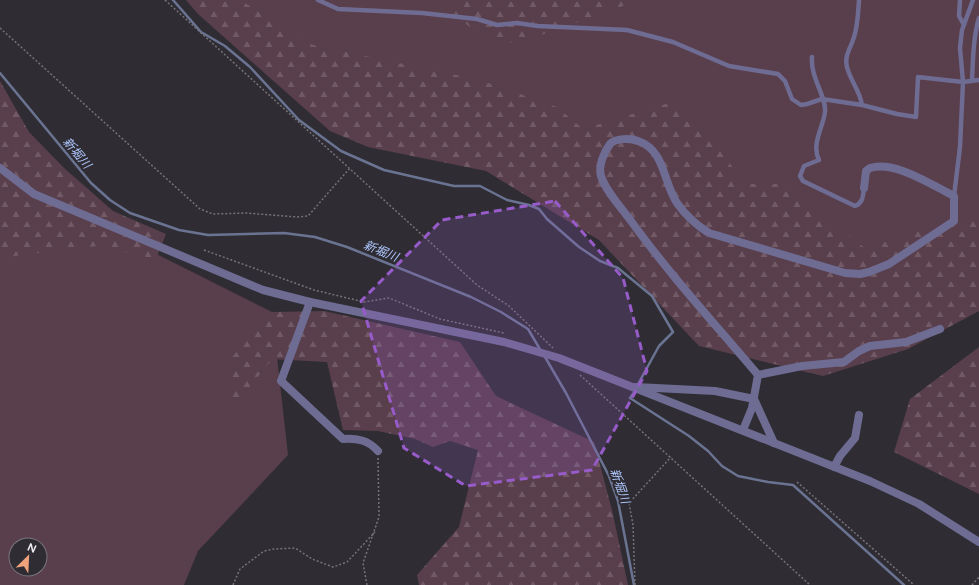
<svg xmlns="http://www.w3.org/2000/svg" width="979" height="585" font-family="Figtree,'Noto Sans JP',sans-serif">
<defs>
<pattern id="forest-firs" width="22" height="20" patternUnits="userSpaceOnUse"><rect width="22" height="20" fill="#593e4c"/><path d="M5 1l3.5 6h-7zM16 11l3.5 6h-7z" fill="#715a66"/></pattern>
</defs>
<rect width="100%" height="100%" fill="#2f2d33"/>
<!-- green -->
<path fill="#593e4c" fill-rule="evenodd" d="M215,0H979V222L878,261L604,133L409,115Z
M49,200L272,312L288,455L198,551L184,585H0V223ZM16,545H40V569H16Z"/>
<!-- forest -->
<path fill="url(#forest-firs)" d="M186,0H240L313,45L480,80L557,107L583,129L672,102L720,148L743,184H779L865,248L979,213V311L908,349L823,376L699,346L599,240L486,171L368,147L330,131L198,14Z
M456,0H640L516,44L475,31L453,14Z
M0,81L29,132L64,168L113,211L166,234L156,259L97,246L14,256L0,263Z
M324,311L460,342L496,396L594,442L612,510L628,585H419L417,575L459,527L478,450L450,441L433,447L415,439L378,431L343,430L327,362L272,359L227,415L233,356L272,312Z
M979,347V494L894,452L910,399Z"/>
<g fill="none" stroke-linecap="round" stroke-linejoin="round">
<!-- stream -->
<path stroke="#6a7492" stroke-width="2.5" d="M173,0L201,32L225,46L250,67L299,120L341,151L384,170L454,186H480L507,200L529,205L539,209L547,219L579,247L600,261L618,268L652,296L673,332L659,346L637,386
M0,73L91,183L110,200L130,213L179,230L208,235L284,233L315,237L347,247L471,297L501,312L528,329L541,351
M545,357L566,393L609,476L618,501L634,585
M635,391L630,398L689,436L708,451L722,466L738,476L768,482L793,485L904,585"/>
<!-- path -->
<path stroke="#757378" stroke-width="1.5" stroke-dasharray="2 2" stroke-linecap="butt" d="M165,0L477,285L509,306L553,348
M0,28L200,209L213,214L246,213L297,217L308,216L350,168
M204,250L314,290L364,302L389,298L440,319L504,333
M580,375L810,585
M797,482L914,585
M233,585L240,569L264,551L274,549L295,548L312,559L333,567L347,562L375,532
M367,585L363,563L379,517L378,458
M635,585L633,525L629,503L671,457
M972,585L979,577"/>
<!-- service -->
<path stroke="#6e6c93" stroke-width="4.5" d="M318,0L338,9L422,13L477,19L497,25L517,23L538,26L627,30L673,42L729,66L778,74L785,81L792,99L801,105L807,104L822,99L862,105L897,114L916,117L918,77L963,82L979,80
M859,0C858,13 858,25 854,37C851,48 844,55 847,67C850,80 860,91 862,105
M960,0L959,16L964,25
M812,57C810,77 827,98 825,112C823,128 811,144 819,160L804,166L800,176L803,181L855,206C863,203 863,196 864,188
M972,81C973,60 973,38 979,18
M954,196L960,147L963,82L960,48L962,30L973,0"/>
<!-- minor -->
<path stroke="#6e6c93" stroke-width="8" d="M310,302L281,381L343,439C357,438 368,440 378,451
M758,375C715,324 670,275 631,221C621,207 606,192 601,176C598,166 604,152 610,144C615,138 631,138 638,141C665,150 663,182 677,203C686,216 696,225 709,233L845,273L860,274L869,272L889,264L954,221V196C932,185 894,160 870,168L866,171L864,188
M758,375L802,366L844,362L859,351L870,346L906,342L940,329
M636,387L715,391L754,399L774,443
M743,430L752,408L758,375
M834,467L840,456L855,438L859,415"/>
<!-- tertiary -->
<path stroke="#6e6c93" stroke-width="8" d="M0,168L34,194L263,290L310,302L504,342L559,358L870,481L919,504L979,542"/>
</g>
<!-- marked area -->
<path fill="#975bca" fill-opacity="0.2" stroke="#975bca" stroke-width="3" stroke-dasharray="8 5" stroke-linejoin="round" d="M555,201L623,278L647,371L592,470L466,486L404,448L361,301L442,220Z"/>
<g text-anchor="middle" stroke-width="4" stroke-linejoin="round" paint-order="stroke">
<!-- water labels -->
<g font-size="12" font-style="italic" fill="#afc7fe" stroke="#2f2d33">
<text transform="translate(77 153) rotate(50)" y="4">新堀川</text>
<text transform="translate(381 251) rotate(22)" y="4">新堀川</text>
<text transform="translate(620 486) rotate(71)" y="4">新堀川</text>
</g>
</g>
<!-- north arrow -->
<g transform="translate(28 557) rotate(24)"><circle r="19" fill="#2f2d33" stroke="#7a787d"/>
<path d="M0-3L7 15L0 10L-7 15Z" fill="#f0a27b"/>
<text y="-6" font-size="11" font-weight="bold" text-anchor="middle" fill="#ebe9ed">N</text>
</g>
</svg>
